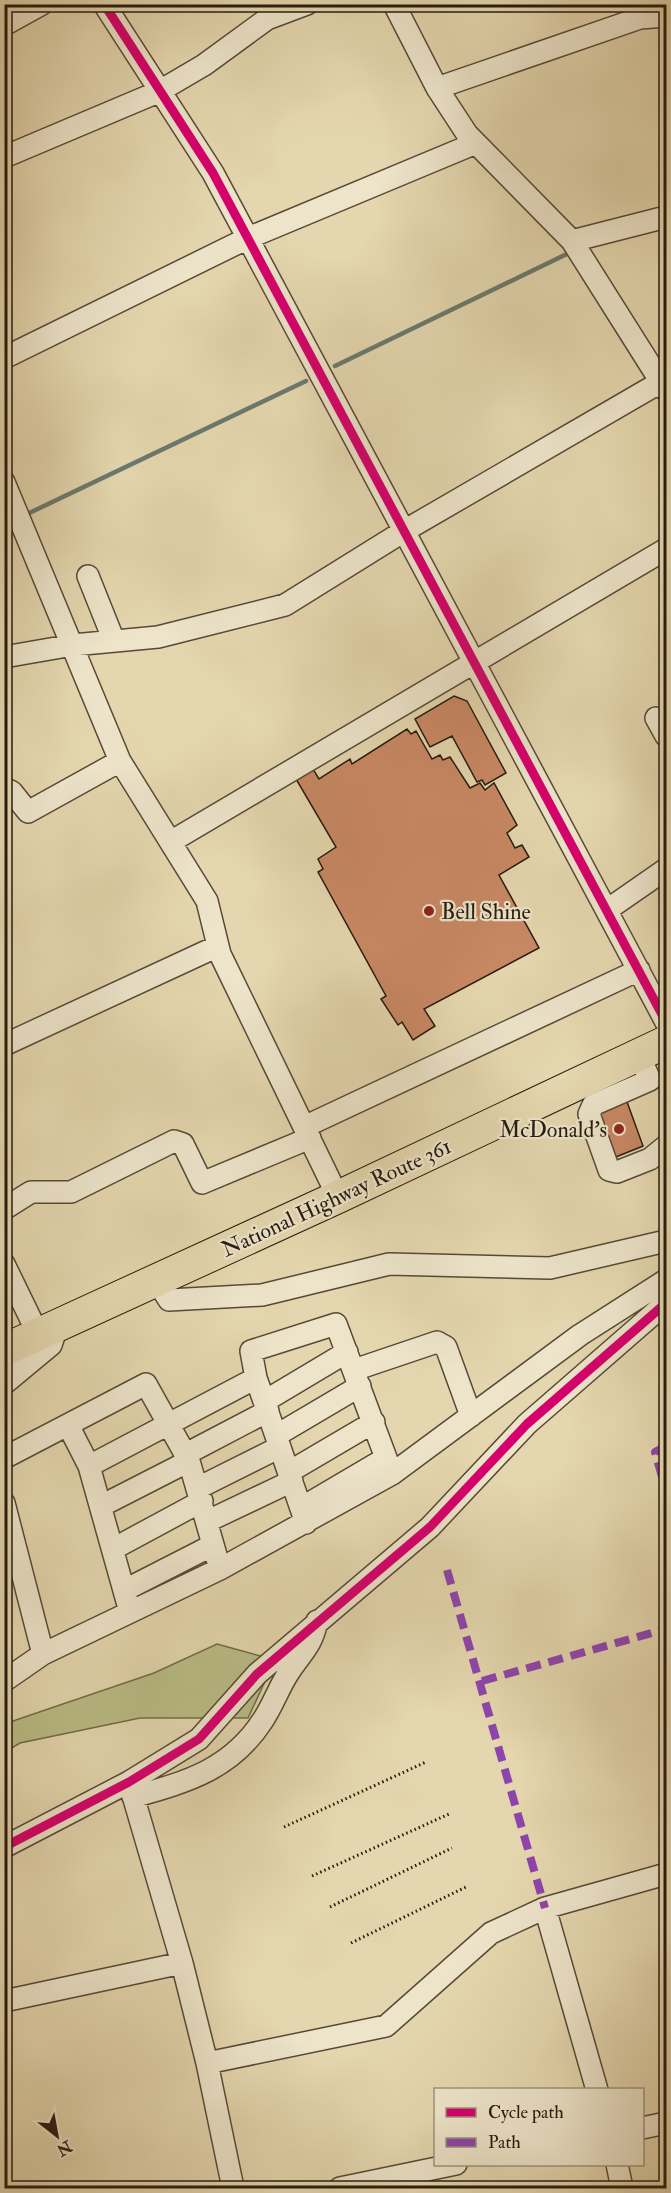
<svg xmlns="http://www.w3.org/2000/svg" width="671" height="2193" font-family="'IM FELL Double Pica',serif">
<rect width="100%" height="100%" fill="#e4d6ae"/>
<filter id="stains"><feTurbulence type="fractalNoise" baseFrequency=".00333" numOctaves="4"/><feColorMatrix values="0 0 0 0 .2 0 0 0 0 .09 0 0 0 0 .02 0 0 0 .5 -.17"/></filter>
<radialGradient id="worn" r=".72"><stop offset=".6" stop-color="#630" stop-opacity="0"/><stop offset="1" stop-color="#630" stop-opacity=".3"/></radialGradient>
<!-- green -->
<path fill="#b9bc86" stroke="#706c4a" stroke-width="1.5" d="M217,1644L275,1660L248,1718H140L20,1743L5,1752L4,1724L154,1673Z"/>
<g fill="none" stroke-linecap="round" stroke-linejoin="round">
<!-- stream -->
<path stroke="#697a6f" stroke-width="4.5" d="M335,366L573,251
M23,516L306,381"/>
</g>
<!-- building -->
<path fill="#c88864" stroke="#261b0f" stroke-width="1.5" d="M454,696L467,701L506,773L485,785L482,780L477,782L452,736L430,747L415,719Z
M407,729L411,734L416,731L432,759L440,755L443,760L450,757L470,788L480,783L485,790L494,783L517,825L507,833L515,848L522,845L529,857L499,875L539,948L424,1009L435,1026L413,1040L402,1022L398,1025L381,999L386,996L318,872L323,869L318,859L336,847L296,779L313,769L319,779L350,759L352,764Z
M626,1099L643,1146L611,1159L594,1112Z"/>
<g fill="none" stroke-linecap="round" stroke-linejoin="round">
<!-- minor casing -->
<g stroke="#564a37" stroke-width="24">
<path id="minor" d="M104,4L213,173L666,1022
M394,4L437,88L467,134L572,241L666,390
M632,4L640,18L666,16
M4,25L42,4
M437,88L640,18
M4,157L158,92L204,65L267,19L307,4
M572,241L666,217
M4,358L248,238L476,143
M4,482L120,761L207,901L220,954L338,1197
M88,576L114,641
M4,657L73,645L158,637L285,605L404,531L666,379
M656,718L666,736
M4,788L12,792L28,812L120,761
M172,841L666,549
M607,910L666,869
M4,1045L218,946
M639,1055L650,1080L593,1105L589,1114L609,1170L617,1172L650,1159L666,1146
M304,1127L639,970
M4,1209L31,1192H71L174,1141L183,1144L202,1183L310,1138
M4,1264L38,1334
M156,1280L169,1300L262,1295L389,1264L550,1268L666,1241
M354,1370L437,1342L446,1347L471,1416
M4,1384L51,1345L58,1324
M265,1401L347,1352
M68,1425L89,1466L130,1612
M277,1435L360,1386
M186,1454L268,1411
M4,1458L146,1384L189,1461L220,1569
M89,1466L256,1378
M289,1472L374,1422
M198,1488L280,1447
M4,1503L43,1654
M101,1506L189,1461
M301,1508L386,1458
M208,1521L292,1481
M306,1523L256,1378L251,1351L336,1324L392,1474
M113,1549L202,1501
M125,1590L213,1545
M4,1681L43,1654L220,1569L392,1474L580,1335L666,1280
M129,1782L182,1963L207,2063L233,2188
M133,1797C186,1782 231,1770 263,1720C273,1705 279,1687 289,1672C302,1652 312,1646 317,1621
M4,1847L129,1782L199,1739L257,1674L430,1527L527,1424L666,1303
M545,1908L597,2090
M4,2001L182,1963
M207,2063L386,2026L491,1933L545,1908L666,1874
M642,2128L666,2123
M617,2164L622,2188
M340,2188L456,2164"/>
</g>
<!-- highway casing -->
<g stroke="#261b0f" stroke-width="34">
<path id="highway" d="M4,1350L338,1197L666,1042"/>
</g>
<!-- path -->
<path stroke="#261b0f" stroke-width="3" stroke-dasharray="1.5 3" stroke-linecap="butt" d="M284,1827L426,1762
M312,1876L449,1814
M330,1907L452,1848
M351,1943L468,1886"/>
<!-- minor -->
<use href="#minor" stroke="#ede4ca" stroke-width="21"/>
<!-- highway -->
<use href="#highway" stroke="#e4d6ae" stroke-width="32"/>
<!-- quiet -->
<path stroke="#8e44ad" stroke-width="8" stroke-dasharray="15 8" stroke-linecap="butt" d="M666,1446L655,1452L666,1491
M447,1570L545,1908
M482,1681L666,1629"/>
<!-- cycleway casing -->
<g stroke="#ede4ca" stroke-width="13">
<path id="cycleway" d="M104,4L213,173L666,1022
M4,1847L129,1782L199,1739L257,1674L430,1527L527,1424L666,1303"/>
</g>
<!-- cycleway -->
<use href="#cycleway" stroke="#d6006c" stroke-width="9"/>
</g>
<!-- markers -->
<g fill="#8f2418" stroke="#ede4ca" stroke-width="2">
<circle cx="429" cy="911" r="6"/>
<circle cx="619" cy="1129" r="6"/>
</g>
<g text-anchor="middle" stroke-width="4.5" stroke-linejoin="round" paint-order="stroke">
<!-- poi labels -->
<g font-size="22" fill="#261b0f" stroke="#ede4ca" text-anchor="start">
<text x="441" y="919">Bell Shine</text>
<text x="607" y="1137" text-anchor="end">McDonald's</text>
</g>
<!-- street labels -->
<g font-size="22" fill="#261b0f" stroke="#ede4ca">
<text transform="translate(336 1197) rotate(-25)" y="8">National Highway Route 361</text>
</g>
</g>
<!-- margin -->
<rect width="671" height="2193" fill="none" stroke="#e4d6ae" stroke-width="24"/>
<rect x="6" y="6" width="659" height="2181" fill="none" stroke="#261b0f" stroke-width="3"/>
<rect x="12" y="12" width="647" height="2169" fill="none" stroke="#261b0f" stroke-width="1.5"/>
<!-- legend -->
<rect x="434" y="2088" width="210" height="78" fill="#ede4ca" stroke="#9d947f" stroke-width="1.5"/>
<rect x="446" y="2108" width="30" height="9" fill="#d6006c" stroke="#9d947f" stroke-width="1.5"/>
<text x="488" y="2118" font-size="18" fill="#261b0f">Cycle path</text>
<rect x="446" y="2138" width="30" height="9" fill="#8e44ad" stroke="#9d947f" stroke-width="1.5"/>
<text x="488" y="2148" font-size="18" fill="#261b0f">Path</text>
<!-- north arrow -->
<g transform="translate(57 2136) rotate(149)" stroke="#ede4ca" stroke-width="4.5" paint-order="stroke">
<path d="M0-4.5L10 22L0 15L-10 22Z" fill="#261b0f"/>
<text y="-9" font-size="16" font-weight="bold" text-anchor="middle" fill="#261b0f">N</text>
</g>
<rect width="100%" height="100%" filter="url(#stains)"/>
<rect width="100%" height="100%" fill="url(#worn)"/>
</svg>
